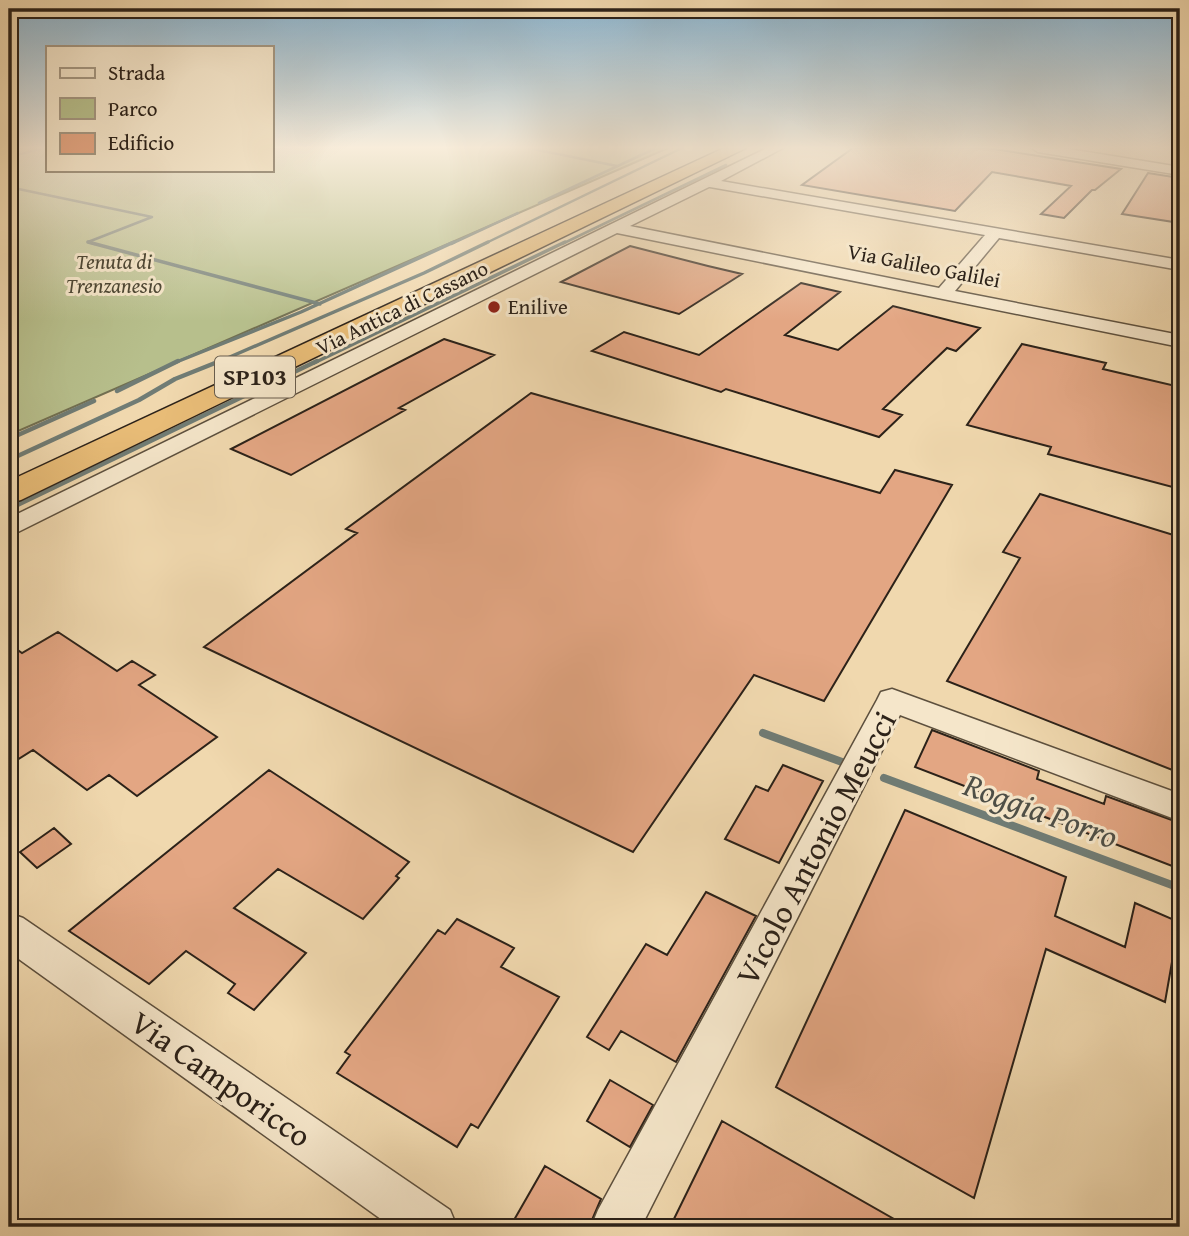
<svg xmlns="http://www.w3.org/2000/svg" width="1189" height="1236" font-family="'Gentium Book Plus',serif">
<rect width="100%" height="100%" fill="#f0d8ae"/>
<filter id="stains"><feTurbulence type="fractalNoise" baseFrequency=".00286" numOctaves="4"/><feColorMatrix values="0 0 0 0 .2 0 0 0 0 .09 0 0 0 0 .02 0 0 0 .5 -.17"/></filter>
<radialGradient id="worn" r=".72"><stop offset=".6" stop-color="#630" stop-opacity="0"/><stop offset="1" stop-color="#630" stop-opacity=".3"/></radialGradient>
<!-- green -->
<path fill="#b7bf8c" stroke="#727052" stroke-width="2" d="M9,148H47V170H271V148H668L9,435Z"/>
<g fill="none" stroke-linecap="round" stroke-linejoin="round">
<!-- stream-far3 -->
<path stroke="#707c75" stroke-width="2.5" d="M528,148L617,166
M9,157L43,148
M9,187L152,217L88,242L95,244
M539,203L656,148
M451,244L518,213
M484,244L682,148
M562,244L726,165"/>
<!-- stream-far2 -->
<path stroke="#707c75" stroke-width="3.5" d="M88,242L320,304
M174,363L301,312L454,242
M216,363L424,273L488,242
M314,363L565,242"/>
<!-- stream-far1 -->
<path stroke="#707c75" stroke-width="4.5" d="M117,391L178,361
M9,439L94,401
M9,460L139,400L175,379L220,361
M9,509L317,361"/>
<!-- stream -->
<path stroke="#707c75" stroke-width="8" d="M763,733L842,762
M884,778L1180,888"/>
</g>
<!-- building -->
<path fill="#e3a683" stroke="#2c2219" stroke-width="2" d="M853,148H988L1121,169L1095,190H1092L1064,218L1041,214L1071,186L992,172L955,211L802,185Z
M1148,173L1180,178V223L1122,214Z
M630,246L708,266L742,274L679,314L561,282Z
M801,283L840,292L785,335L838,350L893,306L980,328L956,351L947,348L883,409L902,415L879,437L726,389L721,392L592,351L624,332L699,355Z
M444,339L494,355L399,408L405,410L291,475L231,449Z
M1022,344L1106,363L1103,369L1180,387V489L1048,454L1051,447L967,425Z
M531,393L880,493L895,470L952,485L824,701L754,675L633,852L204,647L357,533L346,529Z
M1040,494L1180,537V773L947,681L1020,558L1003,552Z
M58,632L117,671L132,661L155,675L139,685L217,737L137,796L109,775L87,790L33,750L9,765V644L22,653Z
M932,730L1039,771L1037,779L1104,804L1106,796L1180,823V869L915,767Z
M783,765L823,781L779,863L725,839L756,786L768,791Z
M269,770L409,862L396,876L399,878L363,919L278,869L234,908L306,953L254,1010L228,993L235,984L186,951L149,984L69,931Z
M905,810L1066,877L1055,916L1125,947L1135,903L1179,922L1165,1002L1046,949L974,1198L776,1087Z
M54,828L71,844L37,868L20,852Z
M706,892L756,916L676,1062L621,1031L609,1050L587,1037L646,944L667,955Z
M457,919L514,948L501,967L559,997L478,1128L471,1124L457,1147L337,1073L350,1055L345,1052L438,930L445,934Z
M610,1080L653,1105L630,1147L587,1121Z
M722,1121L908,1227H670Z
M545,1166L601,1199L589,1227H510Z"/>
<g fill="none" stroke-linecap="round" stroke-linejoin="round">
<!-- minor casing -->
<g stroke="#5d503e" stroke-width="3">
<path id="minor" d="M767,148H783L721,181L1180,260V270L999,238L955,291L1180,335V347L617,233L18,532L9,534V518ZM709,187H710L985,235L939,288L630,226Z
M1032,148H1063L1180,167V175L1038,152Z
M892,689L1180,794V821L900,715L641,1227H591L598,1210L877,700L881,692Z
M9,913L23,918L450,1210L457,1227H392L9,952Z"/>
</g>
<!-- highway casing -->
<g stroke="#2c2219" stroke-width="3">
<path id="highway" d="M724,148H746L21,500L9,503V481Z"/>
</g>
<!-- minor -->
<use href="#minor" fill="#f5e6ca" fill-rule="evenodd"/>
<!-- highway -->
<use href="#highway" fill="#e8bc77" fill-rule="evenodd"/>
</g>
<!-- sky -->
<linearGradient id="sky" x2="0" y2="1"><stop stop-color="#8ab6d3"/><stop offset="0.46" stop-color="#f8eddb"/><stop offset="1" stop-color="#f8eddb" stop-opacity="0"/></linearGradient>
<rect width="1189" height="321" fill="url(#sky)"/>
<!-- markers -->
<circle fill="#8f2418" stroke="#f5e6ca" stroke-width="2.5" cx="494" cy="307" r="7"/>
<g text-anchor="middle" stroke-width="6" stroke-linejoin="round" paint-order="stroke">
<!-- far-park labels -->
<g font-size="21" font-style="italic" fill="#4f4936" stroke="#f5e6ca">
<text x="114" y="269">Tenuta di<tspan x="114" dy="24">Trenzanesio</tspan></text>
</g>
<!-- far-street labels -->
<g font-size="21" fill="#2c2219" stroke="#f5e6ca">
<text transform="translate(924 266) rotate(11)" y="7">Via Galileo Galilei</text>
<text transform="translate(402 308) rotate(-26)" y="7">Via Antica di Cassano</text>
</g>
<!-- far-poi labels -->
<g font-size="21" fill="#2c2219" stroke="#f5e6ca" text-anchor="start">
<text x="508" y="314">Enilive</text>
</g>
<!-- shield labels -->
<rect fill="#f5e6ca" stroke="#685d4e" stroke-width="2" x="215" y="356.5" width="80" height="41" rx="5"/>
<g font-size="24" font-weight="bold" fill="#2c2219">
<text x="255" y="385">SP103</text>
</g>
<!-- near-street labels -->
<g font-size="32" fill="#2c2219" stroke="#f5e6ca">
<text transform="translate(816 848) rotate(-62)" y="11">Vicolo Antonio Meucci</text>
<text transform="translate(221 1079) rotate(35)" y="11">Via Camporicco</text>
</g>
<!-- near-water labels -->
<g font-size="33" font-style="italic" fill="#4e4f47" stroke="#f5e6ca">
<text transform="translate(1041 810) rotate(20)" y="12">Roggia Porro</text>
</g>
</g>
<!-- margin -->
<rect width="1189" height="1236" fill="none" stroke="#f0d8ae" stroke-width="35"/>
<rect x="10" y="10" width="1168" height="1215" fill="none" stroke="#2c2219" stroke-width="3.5"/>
<rect x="18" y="18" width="1154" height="1201" fill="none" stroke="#2c2219" stroke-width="2"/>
<!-- legend -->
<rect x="46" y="46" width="228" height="126" fill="#f5e6ca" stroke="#a59883" stroke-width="2"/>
<rect x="60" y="68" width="35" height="10" fill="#f5e6ca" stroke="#a59883" stroke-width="2"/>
<text x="108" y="80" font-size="21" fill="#2c2219">Strada</text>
<rect x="60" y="98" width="35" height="21" fill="#b7bf8c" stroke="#a59883" stroke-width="2"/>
<text x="108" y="116" font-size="21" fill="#2c2219">Parco</text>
<rect x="60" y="133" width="35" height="21" fill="#e3a683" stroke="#a59883" stroke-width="2"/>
<text x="108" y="150" font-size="21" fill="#2c2219">Edificio</text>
<rect width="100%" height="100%" filter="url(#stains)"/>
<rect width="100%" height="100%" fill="url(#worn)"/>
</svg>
